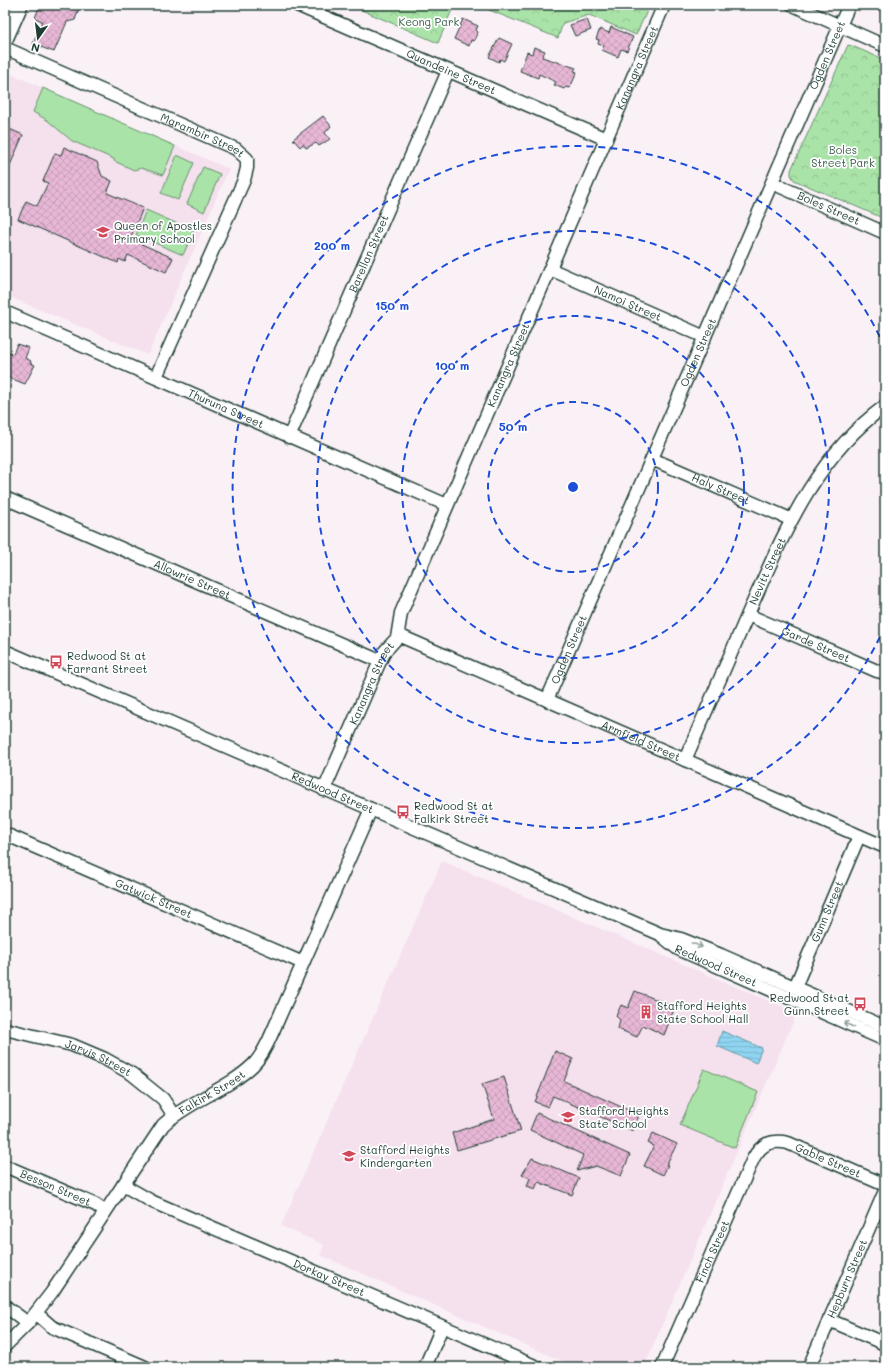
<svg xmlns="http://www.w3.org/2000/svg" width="890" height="1372" font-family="Mali,sans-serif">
<defs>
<pattern id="forest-crowns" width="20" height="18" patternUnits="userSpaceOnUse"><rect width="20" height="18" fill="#aae3a8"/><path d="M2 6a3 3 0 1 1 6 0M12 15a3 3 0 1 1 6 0" fill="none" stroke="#92c491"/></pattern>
<pattern id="water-rules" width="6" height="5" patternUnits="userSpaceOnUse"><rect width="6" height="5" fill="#8fd4f0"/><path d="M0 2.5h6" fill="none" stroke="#7bb7ce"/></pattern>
<pattern id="building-cross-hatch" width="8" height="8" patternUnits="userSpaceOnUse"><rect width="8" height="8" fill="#e8b7d6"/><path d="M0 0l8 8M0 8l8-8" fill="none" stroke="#c79eb8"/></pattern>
</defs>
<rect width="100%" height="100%" fill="#faf1f7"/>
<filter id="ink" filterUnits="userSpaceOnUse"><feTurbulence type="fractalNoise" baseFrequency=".025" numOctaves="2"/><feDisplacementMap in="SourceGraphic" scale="8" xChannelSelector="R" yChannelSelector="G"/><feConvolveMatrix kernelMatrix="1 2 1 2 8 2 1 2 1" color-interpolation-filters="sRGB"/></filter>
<g filter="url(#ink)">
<!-- built -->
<path fill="#f5e0ed" d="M9,73L229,169L148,355L5,295V82Z
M442,861L795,1012L793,1022L644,1367H576L320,1255L324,1245L281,1226Z"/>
<!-- forest -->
<path fill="url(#forest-crowns)" stroke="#64906e" d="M350,5H454L438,43Z
M477,5H633L647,11L636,35L589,15L563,23L558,38Z
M848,45L852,46L885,60V219L794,180L791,175V170Z"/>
<!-- pitch -->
<path fill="#aae3a8" stroke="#64906e" d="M43,88L175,146L163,175L141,168L134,170L114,161V159L72,141L47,120L33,112Z
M177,155L194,163L178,200L161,193Z
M203,167L220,174L204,212L187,204Z
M146,210L194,231L183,255L136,235Z
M704,1069L758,1092L735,1148L680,1125Z"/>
<!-- water -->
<path fill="url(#water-rules)" stroke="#6298a5" d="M722,1031L762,1048L756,1063L717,1046Z"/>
<!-- building -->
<path fill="url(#building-cross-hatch)" stroke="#1f3d34" d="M40,5H80L75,20L67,22L54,52L33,44L42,21L35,18Z
M463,19L478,26L476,30L478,32L474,41L471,40L469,46L454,39Z
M587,19L591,30L575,36L570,25Z
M611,27L633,37L627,51L621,49L618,57L602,50L604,46L598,44L599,40L596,39L600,29L609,33Z
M499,38L512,44L504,61L500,59L499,62L489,57Z
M534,47L545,51L542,57L576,68L574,71L577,72L570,88L566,87L564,89L554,85L556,82L539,74L538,78L520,71L527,52L532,54Z
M323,116L331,126L325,133L330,139L319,146L316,143L306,148L303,144L300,147L293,139Z
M5,127L23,135L5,177Z
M64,147L97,162L102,176L112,181L107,193L143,208L130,239L173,258L166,272L128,255L125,262L119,259L118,263L18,219L26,201L37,206L48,183L43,181L55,153L61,155Z
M17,344L29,348L25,358L31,361L30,363L35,365L25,384L5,376V350L13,354Z
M635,991L675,1007L664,1035L643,1025L637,1037L618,1029L620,1020L616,1016L621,1005L628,1008Z
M555,1051L573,1059L564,1081L639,1115L633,1131L553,1096L548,1107L535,1102Z
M504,1077L521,1131L457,1150L452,1133L494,1119L482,1084Z
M537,1113L630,1155L621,1176L596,1166L577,1171L583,1155L530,1130Z
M653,1133L677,1144L666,1165H668L663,1175L644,1166L654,1146L648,1143Z
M532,1158L579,1178L572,1195L538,1182L535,1189L527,1186L530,1178L522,1175Z"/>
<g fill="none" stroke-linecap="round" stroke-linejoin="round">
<!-- minor casing -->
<g stroke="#1f3d34" stroke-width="15">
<g id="minor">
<path id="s1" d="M297,5L606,139"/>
<path d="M793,5L885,46"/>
<path id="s2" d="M5,48L236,149L247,159V168L244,180L156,377"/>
<path id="s3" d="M772,183L885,233"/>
<path id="s4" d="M550,269L705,337"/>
<path id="s5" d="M5,312L447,505"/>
<path id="s6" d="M289,437L448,71"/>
<path id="s7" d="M652,459L790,519"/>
<path id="s8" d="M5,498L380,661"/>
<path id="s9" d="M748,615L877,671L885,673"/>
<path id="s10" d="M398,635L885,847"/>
<path id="s11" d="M5,651L660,934L681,939L721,955L885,1027"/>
<path id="s12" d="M547,700L849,5"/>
<path id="s13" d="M685,760C707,709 729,658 751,607C785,531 815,457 885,406"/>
<path id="s14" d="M324,790L380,661L385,651L397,638L401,613L664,5"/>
<path id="s15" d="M5,834L303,963"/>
<path id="s16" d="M662,936L678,949L885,1040"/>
<path id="s17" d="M795,987L859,836"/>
<path id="s18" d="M5,1029L72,1045L105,1059L132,1074L163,1099L174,1116"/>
<path id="s19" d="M5,1166L96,1205L105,1212"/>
<path id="s20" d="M123,1185L153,1202L537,1367"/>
<path d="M5,1306L28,1323"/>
<path d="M36,1313L52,1327L145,1367"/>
<path d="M829,1320L885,1344"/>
<path id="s21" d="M5,1346L28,1323L52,1292L163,1125C189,1101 227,1090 253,1065C262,1056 268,1043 273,1031L371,809"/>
<path d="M425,1367L442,1327"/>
<path id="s22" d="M662,1367L753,1159C761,1144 771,1139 788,1143L885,1185"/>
<path id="s23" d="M809,1367L885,1191"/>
</g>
</g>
<!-- major casing -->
<g stroke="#1f3d34" stroke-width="18">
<path id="major" d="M5,39L20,5"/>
</g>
<!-- minor -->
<use href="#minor" stroke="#fff" stroke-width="12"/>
<!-- major -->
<use href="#major" stroke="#fff" stroke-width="15"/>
</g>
<!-- one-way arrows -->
<defs><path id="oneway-shaft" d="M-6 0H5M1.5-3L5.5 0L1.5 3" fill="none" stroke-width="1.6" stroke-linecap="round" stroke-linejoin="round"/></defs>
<g stroke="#8f9e9a">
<use href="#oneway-shaft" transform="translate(697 945) rotate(22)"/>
<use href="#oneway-shaft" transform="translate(849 1025) rotate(-156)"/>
</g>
</g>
<!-- distance rings -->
<g fill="none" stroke="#1d4ed8" stroke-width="2" stroke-dasharray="7 5">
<circle cx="573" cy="487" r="85"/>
<circle cx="573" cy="487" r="171"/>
<circle cx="573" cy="487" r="256"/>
<path d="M885 626A341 341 0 1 1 885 348"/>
</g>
<!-- icons -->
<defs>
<g id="school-bare" transform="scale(1.08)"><path d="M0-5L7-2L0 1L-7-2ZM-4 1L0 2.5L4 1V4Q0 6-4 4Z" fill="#d1495b" stroke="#fff" stroke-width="2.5" paint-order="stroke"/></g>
<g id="bus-bare" transform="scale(1.08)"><path d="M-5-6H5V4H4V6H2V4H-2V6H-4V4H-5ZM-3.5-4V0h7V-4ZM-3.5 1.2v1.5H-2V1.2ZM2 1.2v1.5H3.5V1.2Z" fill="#d1495b" stroke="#fff" stroke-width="2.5" paint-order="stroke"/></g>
<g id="building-bare" transform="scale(1.08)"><path d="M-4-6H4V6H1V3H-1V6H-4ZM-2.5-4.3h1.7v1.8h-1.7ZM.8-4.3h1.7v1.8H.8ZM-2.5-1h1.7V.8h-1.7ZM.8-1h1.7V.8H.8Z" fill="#d1495b" stroke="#fff" stroke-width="2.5" paint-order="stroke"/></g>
</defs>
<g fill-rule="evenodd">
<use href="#school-bare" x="103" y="232"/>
<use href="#bus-bare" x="56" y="662"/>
<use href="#bus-bare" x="403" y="812"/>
<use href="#bus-bare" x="860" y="1004"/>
<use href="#building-bare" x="646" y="1012"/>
<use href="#school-bare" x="568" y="1117"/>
<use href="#school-bare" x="349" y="1156"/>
</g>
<g text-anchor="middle" stroke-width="3.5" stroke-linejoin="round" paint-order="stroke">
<!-- park labels -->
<g font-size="11" fill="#3b5e4b" stroke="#fff">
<text x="429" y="26">Keong Park</text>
<text x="843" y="154">Boles<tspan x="843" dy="13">Street Park</tspan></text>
</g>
<!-- street labels -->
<g font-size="11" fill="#1f3d34" stroke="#fff">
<text dy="4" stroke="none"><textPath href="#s12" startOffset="703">Ogden Street</textPath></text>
<text dy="4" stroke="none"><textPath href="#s14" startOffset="789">Kanangra Street</textPath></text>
<text dy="4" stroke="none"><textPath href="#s1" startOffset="168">Quandeine Street</textPath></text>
<text dy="4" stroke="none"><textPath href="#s2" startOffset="216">Marambir Street</textPath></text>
<text dy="4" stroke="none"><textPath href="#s3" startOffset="62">Boles Street</textPath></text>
<text dy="4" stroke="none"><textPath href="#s6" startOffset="200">Barellan Street</textPath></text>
<text dy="4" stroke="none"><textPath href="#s4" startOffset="85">Namoi Street</textPath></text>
<text dy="4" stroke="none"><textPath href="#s12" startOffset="379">Ogden Street</textPath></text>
<text dy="4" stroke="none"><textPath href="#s14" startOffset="465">Kanangra Street</textPath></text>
<text dy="4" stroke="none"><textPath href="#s5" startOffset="241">Thuruna Street</textPath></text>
<text dy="4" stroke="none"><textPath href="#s7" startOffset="75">Haly Street</textPath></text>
<text dy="4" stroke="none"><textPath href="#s13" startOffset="206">Nevitt Street</textPath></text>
<text dy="4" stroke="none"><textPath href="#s8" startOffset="204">Allowrie Street</textPath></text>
<text dy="4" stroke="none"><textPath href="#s9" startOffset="74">Garde Street</textPath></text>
<text dy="4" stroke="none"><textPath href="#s12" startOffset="55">Ogden Street</textPath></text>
<text dy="4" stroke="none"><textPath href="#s14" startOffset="117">Kanangra Street</textPath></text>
<text dy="4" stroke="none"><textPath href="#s10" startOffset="265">Armfield Street</textPath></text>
<text dy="4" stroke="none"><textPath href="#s11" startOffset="357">Redwood Street</textPath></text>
<text dy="4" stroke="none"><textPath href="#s15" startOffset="162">Gatwick Street</textPath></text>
<text dy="4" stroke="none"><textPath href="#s17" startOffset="82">Gunn Street</textPath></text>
<text dy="4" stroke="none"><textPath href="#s16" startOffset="62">Redwood Street</textPath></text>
<text dy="4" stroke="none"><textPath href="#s18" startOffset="98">Jarvis Street</textPath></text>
<text dy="4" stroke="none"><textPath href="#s21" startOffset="331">Falkirk Street</textPath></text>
<text dy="4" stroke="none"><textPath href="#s22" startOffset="313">Gable Street</textPath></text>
<text dy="4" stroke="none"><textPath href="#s19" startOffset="55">Besson Street</textPath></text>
<text dy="4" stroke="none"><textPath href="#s22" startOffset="126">Finch Street</textPath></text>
<text dy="4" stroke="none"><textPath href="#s20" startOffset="226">Dorkay Street</textPath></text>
<text dy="4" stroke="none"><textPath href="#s23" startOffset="96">Hepburn Street</textPath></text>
</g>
<!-- poi labels -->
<g font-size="11" fill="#1f3d34" stroke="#fff" text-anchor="start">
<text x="114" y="230">Queen of Apostles<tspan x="114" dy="13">Primary School</tspan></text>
<text x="67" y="660">Redwood St at<tspan x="67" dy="13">Farrant Street</tspan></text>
<text x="414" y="810">Redwood St at<tspan x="414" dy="13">Falkirk Street</tspan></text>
<text x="849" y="1002" text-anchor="end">Redwood St at<tspan x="849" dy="13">Gunn Street</tspan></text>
<text x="657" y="1010">Stafford Heights<tspan x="657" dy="13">State School Hall</tspan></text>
<text x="579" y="1115">Stafford Heights<tspan x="579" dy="13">State School</tspan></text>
<text x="360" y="1154">Stafford Heights<tspan x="360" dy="13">Kindergarten</tspan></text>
</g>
</g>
<circle cx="573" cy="487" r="6" fill="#1d4ed8" stroke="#fff" stroke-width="2"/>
<g font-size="12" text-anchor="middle" font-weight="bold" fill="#1d4ed8" stroke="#fff" stroke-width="3.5" stroke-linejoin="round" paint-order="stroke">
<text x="332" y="250">200 m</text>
<text x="392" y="310">150 m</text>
<text x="452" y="370">100 m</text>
<text x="513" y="431">50 m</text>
</g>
<!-- margin -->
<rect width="890" height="1372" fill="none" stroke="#fff" stroke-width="20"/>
<rect x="10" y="10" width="870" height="1352" fill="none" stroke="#1f3d34" stroke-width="1.5" filter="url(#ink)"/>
<!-- north arrow -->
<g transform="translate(38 38) rotate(194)" stroke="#ffffff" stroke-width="3" paint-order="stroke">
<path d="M0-3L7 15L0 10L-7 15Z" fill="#1f3d34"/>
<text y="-6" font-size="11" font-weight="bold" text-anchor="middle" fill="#1f3d34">N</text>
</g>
</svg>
